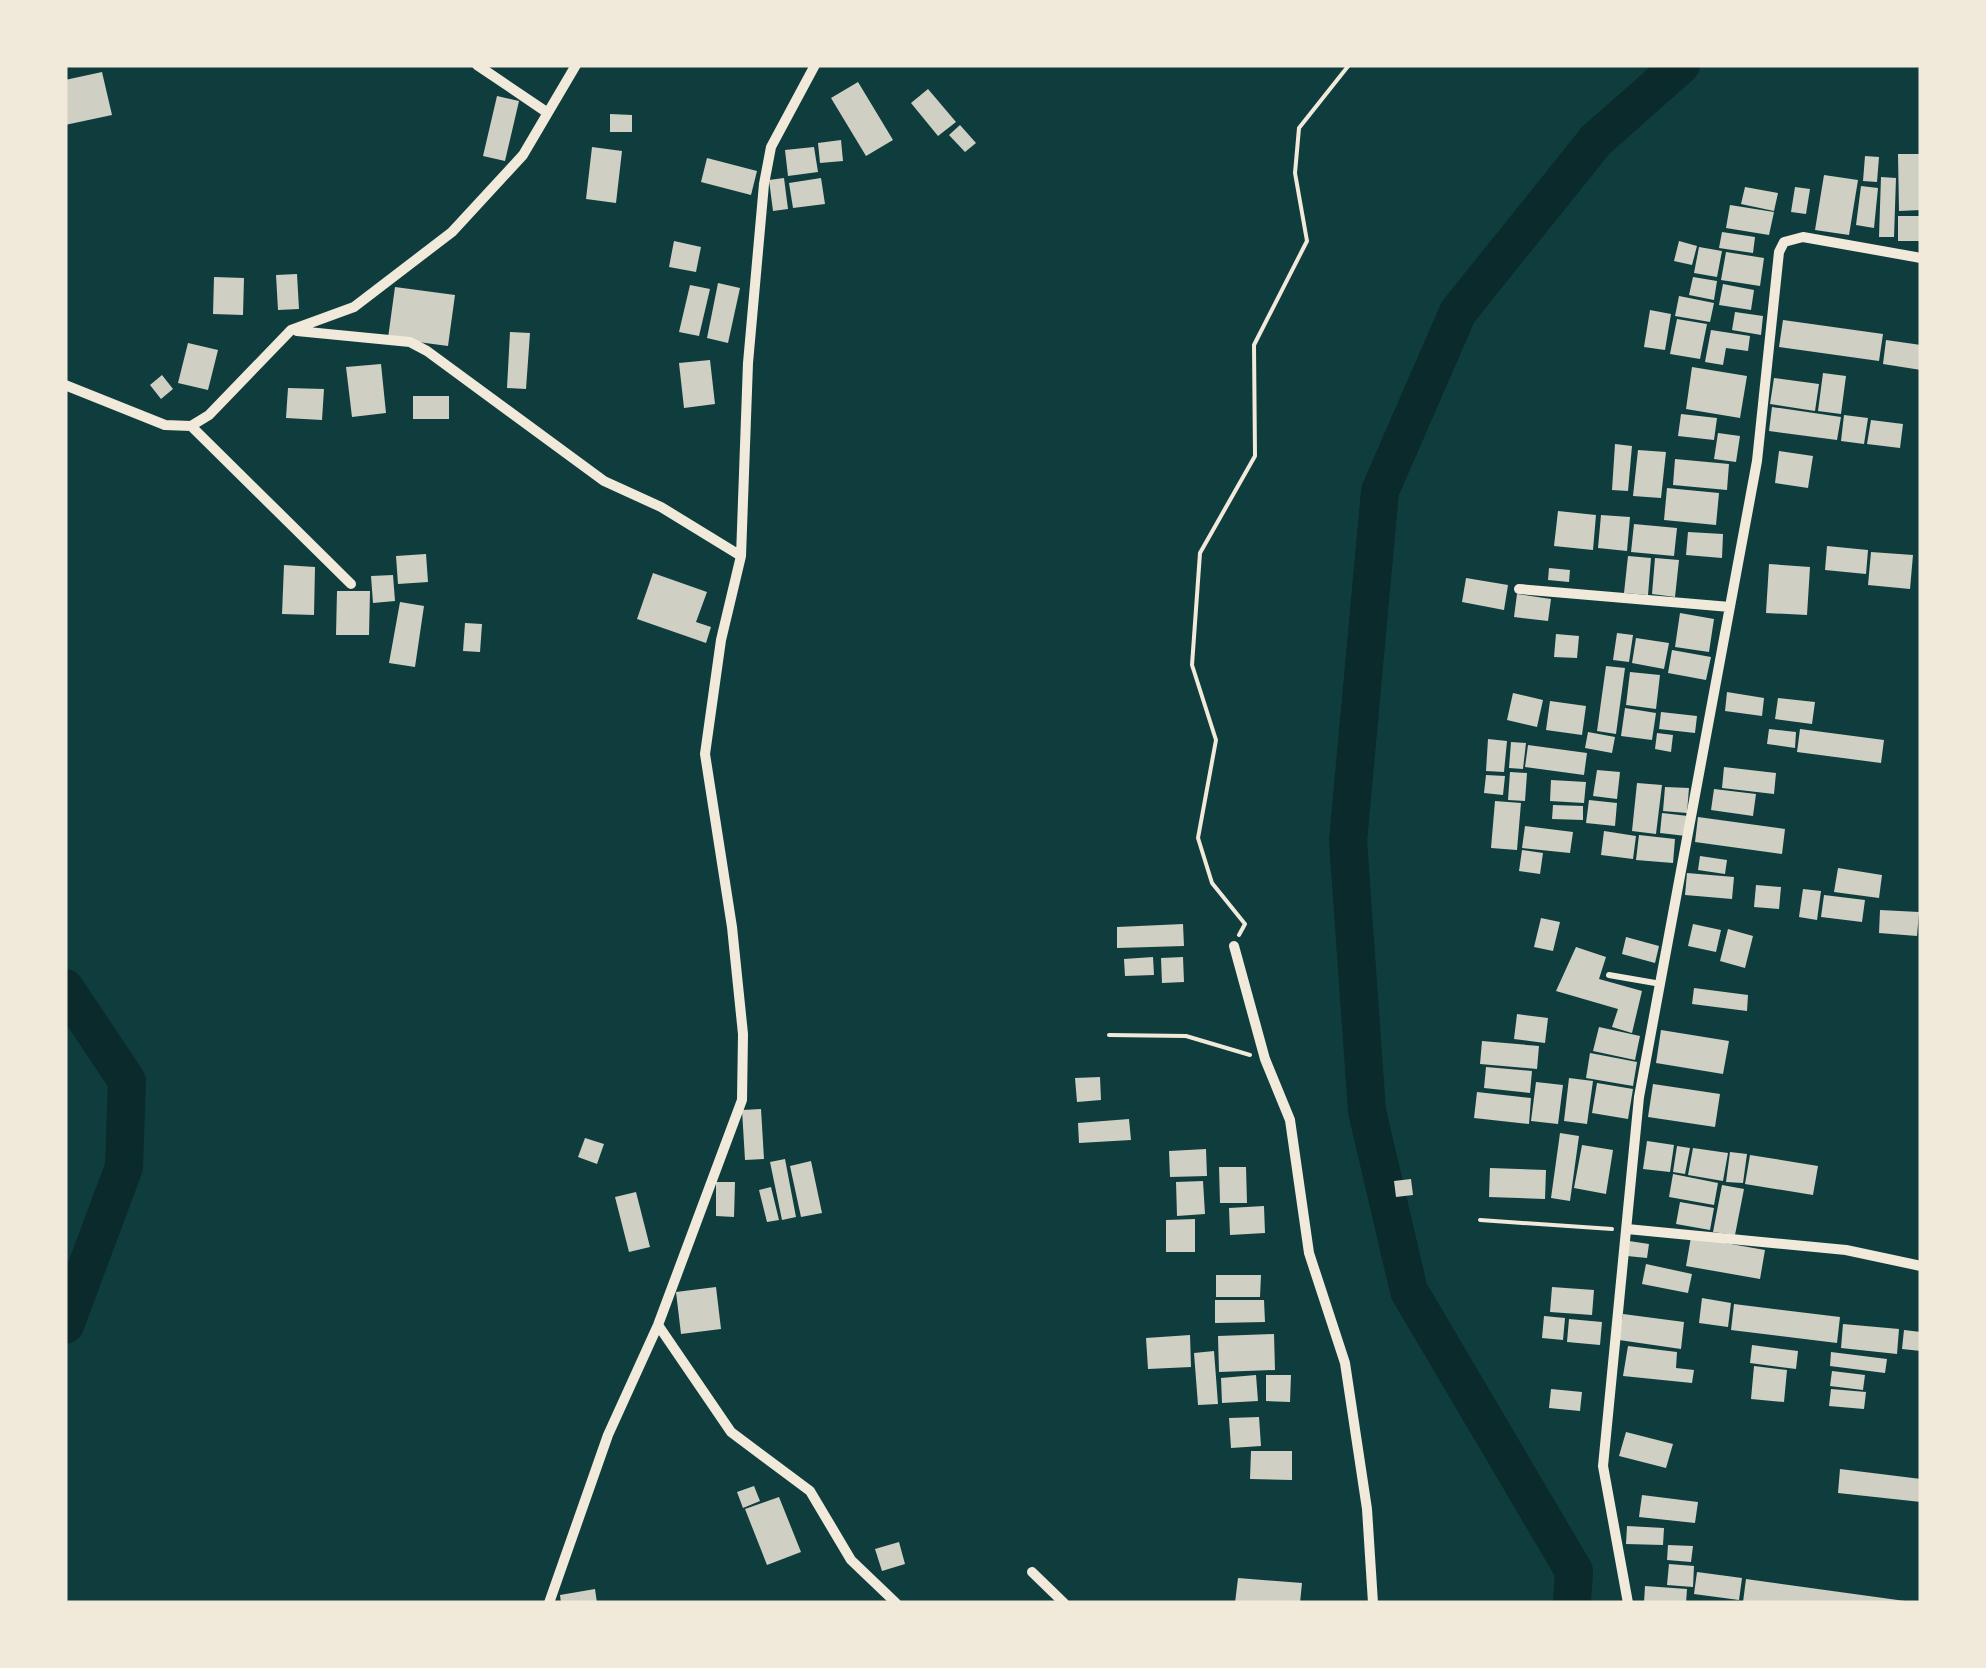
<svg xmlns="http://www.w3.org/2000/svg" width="1986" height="1668" font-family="'Source Sans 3',sans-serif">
<rect width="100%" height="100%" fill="#0f3d3e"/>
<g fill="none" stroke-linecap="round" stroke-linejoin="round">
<!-- river -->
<path stroke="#0a2a2b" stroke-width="38" d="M65,988L127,1081L124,1167L65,1325
M1572,1603L1574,1571L1409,1291L1367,1111L1348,841L1380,491L1458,312L1596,140L1681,65"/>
</g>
<!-- building -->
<path fill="#cfcfc3" d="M102,72L112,115L65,125V80Z
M858,82L893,140L866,156L831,98Z
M928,89L956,122L938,136L911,103Z
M497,96L519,101L505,161L483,156Z
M610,114L632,115V132H610Z
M960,125L976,143L965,152L949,135Z
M841,140L843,161L820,163L818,143Z
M592,147L622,151L616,203L586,199Z
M814,147L818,172L788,176L785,150Z
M1898,154H1921V210L1899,211Z
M1865,156L1879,157L1877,182L1863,181Z
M707,158L757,171L751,195L701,182Z
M1824,175L1858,180L1849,235L1815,230Z
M1881,177L1896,178L1894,237H1879Z
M784,178L788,209L773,211L769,180Z
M821,178L825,204L793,208L789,183Z
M1861,186L1878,188L1874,228L1856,225Z
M1745,187L1778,193L1774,211L1741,204Z
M1795,187L1810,189L1806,214L1791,212Z
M1730,205L1774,212L1769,235L1726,228Z
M1898,216H1921V241H1898Z
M1722,232L1755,237L1753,253L1719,248Z
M674,241L701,247L696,272L669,267Z
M1679,241L1697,246L1692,265L1674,261Z
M1699,247L1722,251L1717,277L1694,273Z
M1726,252L1764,258L1760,286L1721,280Z
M297,274L299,309L278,310L276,275Z
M214,277L244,278L243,315L213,314Z
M1693,277L1717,281L1714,300L1689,295Z
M718,283L740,288L728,343L707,338Z
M1723,284L1754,290L1751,310L1719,305Z
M690,285L710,289L699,336L679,332Z
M395,287L455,295L448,346L388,338Z
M1679,296L1714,303L1710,322L1675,316Z
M1650,310L1671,314L1665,350L1644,347Z
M1735,312L1763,316L1761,335L1732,330Z
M1677,319L1707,324L1700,359L1670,354Z
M1783,320L1883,334L1879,361L1779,347Z
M1711,330L1750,336L1748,351L1726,348L1723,365L1705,362Z
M510,332L530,333L526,389L507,388Z
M1886,340L1921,345V370L1883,364Z
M188,343L218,350L208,390L178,383Z
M710,360L715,404L684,408L679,363Z
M381,364L386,413L352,417L346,367Z
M1692,367L1747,376L1740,418L1686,409Z
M1823,373L1846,376L1841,414L1818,411Z
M162,375L173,389L161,399L150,385Z
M1774,378L1819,384L1815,411L1770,404Z
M288,388L324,389L322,420L286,418Z
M413,396H449V419H413Z
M1772,407L1841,417L1837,440L1769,431Z
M1681,414L1717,418L1714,440L1678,436Z
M1844,415L1868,418L1864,444L1841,441Z
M1871,420L1903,424L1900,448L1867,444Z
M1718,433L1740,436L1736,462L1714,459Z
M1615,444L1632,446L1628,491L1612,490Z
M1638,450L1666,452L1661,498L1633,496Z
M1779,451L1813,456L1808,488L1775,483Z
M1675,459L1729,464L1727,490L1673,485Z
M1667,488L1719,493L1716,525L1664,520Z
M1558,511L1596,515L1593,550L1554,546Z
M1601,515L1630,517L1627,551L1598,548Z
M1634,524L1677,528L1674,556L1631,552Z
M1688,532L1723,534L1722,558L1686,555Z
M1827,546L1868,550L1866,574L1825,570Z
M1871,552L1913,555L1910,589L1868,585Z
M426,554L428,582L398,584L396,556Z
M1628,556L1651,558L1648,595L1624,593Z
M1655,558L1679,560L1675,597L1652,594Z
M1769,564L1810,567L1807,615L1766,613Z
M284,565L315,567L314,615L282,614Z
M1549,568L1570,570L1569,582L1548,580Z
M653,573L707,592L696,622L711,627L706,643L637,619Z
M393,575L395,601L373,603L371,576Z
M1466,578L1508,585L1504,610L1462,602Z
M337,591H370L369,635H336Z
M1517,594L1551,599L1548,621L1514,617Z
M400,602L424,606L415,667L389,663Z
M1680,613L1714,619L1709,652L1675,647Z
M465,623L482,624L480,652L463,651Z
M1617,633L1633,635L1629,662L1613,660Z
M1556,634L1579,636L1577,658L1554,657Z
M1636,638L1669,643L1664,669L1632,663Z
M1672,650L1711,657L1706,680L1668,673Z
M1606,666L1625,668L1616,734L1597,731Z
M1630,672L1660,675L1656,709L1626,705Z
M1727,692L1764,698L1762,716L1725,711Z
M1513,693L1543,700L1537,727L1507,720Z
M1778,698L1815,702L1812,724L1775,719Z
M1550,701L1586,706L1582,735L1546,730Z
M1625,708L1656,713L1652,740L1621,736Z
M1661,712L1697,716L1695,733L1659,729Z
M1769,729L1796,732L1795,748L1767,744Z
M1800,729L1884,740L1881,763L1797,752Z
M1588,732L1615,737L1612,753L1585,748Z
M1657,733L1673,735L1671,752L1655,749Z
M1488,739L1507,741L1504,772L1486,771Z
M1511,742L1526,743L1523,769L1509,768Z
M1528,745L1587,753L1584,775L1525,767Z
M1724,767L1776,773L1774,794L1722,788Z
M1597,770L1620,772L1617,799L1593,796Z
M1510,772L1527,773L1525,801L1508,800Z
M1486,775L1505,776L1503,795L1484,793Z
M1551,780L1586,782L1584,803L1550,801Z
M1637,783L1662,785L1656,834L1632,831Z
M1665,787L1689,788L1687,813L1663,811Z
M1714,789L1756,794L1753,816L1711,810Z
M1589,800L1617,803L1615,826L1586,823Z
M1495,801L1521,803L1517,850L1491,848Z
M1553,805L1583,806V820L1552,819Z
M1662,813L1688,816L1686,836L1660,833Z
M1698,817L1785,829L1782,854L1695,842Z
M1525,826L1573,832L1570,853L1522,848Z
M1604,831L1636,836L1633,859L1601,855Z
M1639,835L1675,839L1673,863L1636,860Z
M1522,850L1543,853L1540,874L1519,871Z
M1700,856L1727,860L1725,874L1698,870Z
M1838,868L1882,875L1879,898L1834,892Z
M1687,873L1734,877L1732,899L1685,895Z
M1756,885L1781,887L1779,909L1754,907Z
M1803,889L1821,891L1817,920L1799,917Z
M1824,895L1865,900L1862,922L1821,917Z
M1880,910L1919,912L1917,936L1879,933Z
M1541,918L1560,922L1553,951L1534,947Z
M1183,924L1184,946L1117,948V927Z
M1693,924L1721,930L1716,952L1688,946Z
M1728,929L1753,936L1745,968L1720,961Z
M1626,937L1659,946L1655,963L1622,954Z
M1576,947L1606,957L1599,979L1642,991L1632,1033L1612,1027L1618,1009L1556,991Z
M1153,957L1154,975L1125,976L1124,959Z
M1183,957L1184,982L1162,983L1161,958Z
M1694,988L1748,995L1747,1011L1692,1004Z
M1517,1014L1548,1018L1545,1043L1514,1039Z
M1599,1027L1640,1036L1635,1060L1593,1051Z
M1661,1030L1729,1041L1723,1074L1656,1063Z
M1482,1041L1539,1046L1537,1069L1480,1064Z
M1590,1053L1637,1062L1633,1086L1586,1078Z
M1486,1067L1532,1071L1530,1093L1484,1088Z
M1100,1077L1101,1100L1077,1102L1075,1078Z
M1569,1078L1593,1081L1587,1124L1564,1121Z
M1536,1082L1563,1085L1558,1124L1531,1121Z
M1597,1083L1633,1089L1628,1119L1592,1113Z
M1653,1084L1720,1094L1715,1127L1648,1117Z
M1477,1092L1531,1098L1529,1124L1474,1118Z
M761,1109L764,1159L745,1160L742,1110Z
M1129,1119L1131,1140L1079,1143L1078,1123Z
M1560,1133L1579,1136L1570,1201L1551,1198Z
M585,1138L604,1144L597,1164L578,1157Z
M1647,1141L1674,1145L1670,1172L1643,1169Z
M1582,1145L1613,1150L1606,1194L1574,1188Z
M1677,1146L1690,1148L1685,1174L1673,1172Z
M1693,1148L1728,1153L1723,1181L1688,1175Z
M1206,1149L1207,1176L1170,1177L1169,1151Z
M1730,1152L1747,1154L1743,1183L1726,1182Z
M1750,1155L1818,1166L1813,1195L1745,1184Z
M785,1159L796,1217L782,1220L770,1162Z
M811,1161L822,1213L801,1217L790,1166Z
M1219,1167H1246L1247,1203H1220Z
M1490,1168L1546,1170L1545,1199L1489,1197Z
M1673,1174L1718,1183L1714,1205L1669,1197Z
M1411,1179L1413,1195L1396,1197L1394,1181Z
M1203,1181L1205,1214L1177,1216L1176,1182Z
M716,1182H735L734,1217L716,1216Z
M1722,1185L1744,1189L1735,1235L1713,1232Z
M771,1187L779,1220L767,1222L759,1190Z
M636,1192L650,1247L629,1252L615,1197Z
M1680,1202L1714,1208L1710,1230L1676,1224Z
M1264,1206L1265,1233L1230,1235L1229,1208Z
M1195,1219V1252H1166V1220Z
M1691,1237L1765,1250L1760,1279L1686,1266Z
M1629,1241L1649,1244L1647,1258L1627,1256Z
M1646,1264L1692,1274L1688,1293L1642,1284Z
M1216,1275H1261L1260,1297H1216Z
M716,1287L721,1329L681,1334L676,1292Z
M1552,1287L1594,1290L1592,1315L1550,1312Z
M1702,1298L1731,1303L1728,1327L1699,1323Z
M1215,1300H1264L1265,1322L1215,1323Z
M1734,1304L1840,1317L1837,1343L1731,1330Z
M1623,1314L1684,1322L1681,1349L1619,1340Z
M1544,1316L1565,1318L1563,1340L1542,1338Z
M1569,1319L1602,1322L1600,1345L1567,1342Z
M1843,1324L1899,1329L1897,1354L1841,1348Z
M1904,1330L1921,1332V1351L1902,1349Z
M1274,1334L1275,1370L1219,1372L1218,1336Z
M1190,1335L1191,1367L1148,1369L1146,1338Z
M1752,1345L1798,1351L1796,1369L1750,1363Z
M1628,1346L1677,1352L1676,1368L1694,1370L1692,1383L1623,1376Z
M1214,1351L1218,1404L1198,1405L1194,1353Z
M1831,1352L1887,1359L1885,1373L1830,1366Z
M1754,1366L1787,1370L1784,1402L1751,1399Z
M1832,1371L1865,1375L1863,1390L1830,1386Z
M1256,1375L1258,1401L1222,1403L1221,1378Z
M1266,1375H1291L1290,1402L1266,1401Z
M1551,1389L1582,1392L1580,1411L1549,1408Z
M1831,1389L1866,1392L1864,1409L1829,1406Z
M1259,1417L1261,1446L1231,1448L1229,1418Z
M1626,1432L1673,1444L1666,1468L1619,1456Z
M1251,1451H1292V1480L1250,1479Z
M1840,1469L1921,1479V1502L1838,1493Z
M754,1486L760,1501L743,1508L737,1492Z
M1642,1495L1698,1502L1695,1523L1639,1517Z
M779,1497L801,1552L767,1565L745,1509Z
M1627,1526L1664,1528L1663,1545L1626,1544Z
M899,1542L905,1564L882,1571L875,1549Z
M1668,1545L1693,1546L1691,1562L1667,1560Z
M1669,1564L1694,1566L1693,1587L1667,1585Z
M1697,1572L1742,1578L1739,1600L1694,1594Z
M1238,1578L1302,1583L1300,1603H1235Z
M1746,1579L1905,1601V1603L1743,1602Z
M1645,1586L1687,1589L1686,1603H1644Z
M595,1589L597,1603H561L560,1595Z"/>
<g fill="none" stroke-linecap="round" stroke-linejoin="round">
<!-- path -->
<path stroke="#f1e9da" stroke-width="4" d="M1239,935L1245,924L1212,883L1198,838L1216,740L1192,665L1200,553L1255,456L1254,345L1307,241L1295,173L1299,128L1349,65
M1109,1035L1186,1036L1250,1055
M1480,1220L1612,1229"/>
<!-- service -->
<path stroke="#f1e9da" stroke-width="6" d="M1609,975L1661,984"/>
<!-- minor -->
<path stroke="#f1e9da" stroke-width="10" d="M477,65L545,111
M297,331L410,342L427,351L604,481L661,507L741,556
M65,385L165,425L191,426L209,415L291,330L354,307L452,232L523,155L576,65
M191,426L351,584
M1519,589L1730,607
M1234,946L1265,1059L1290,1120L1309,1253L1345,1363L1367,1509L1373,1603
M1627,1229L1846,1250L1921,1266
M658,1325L731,1432L810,1491L851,1560L896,1603
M1032,1572L1064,1603
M549,1603L608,1435L658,1325L742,1100L743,1034L732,927L705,754L721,640L741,556L748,363L764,184L771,147L815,65
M1628,1603L1603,1466L1639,1097L1757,461L1779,252L1784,242L1803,237L1921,258"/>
</g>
<!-- border -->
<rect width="1986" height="1668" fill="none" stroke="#f1e9da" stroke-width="135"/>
</svg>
